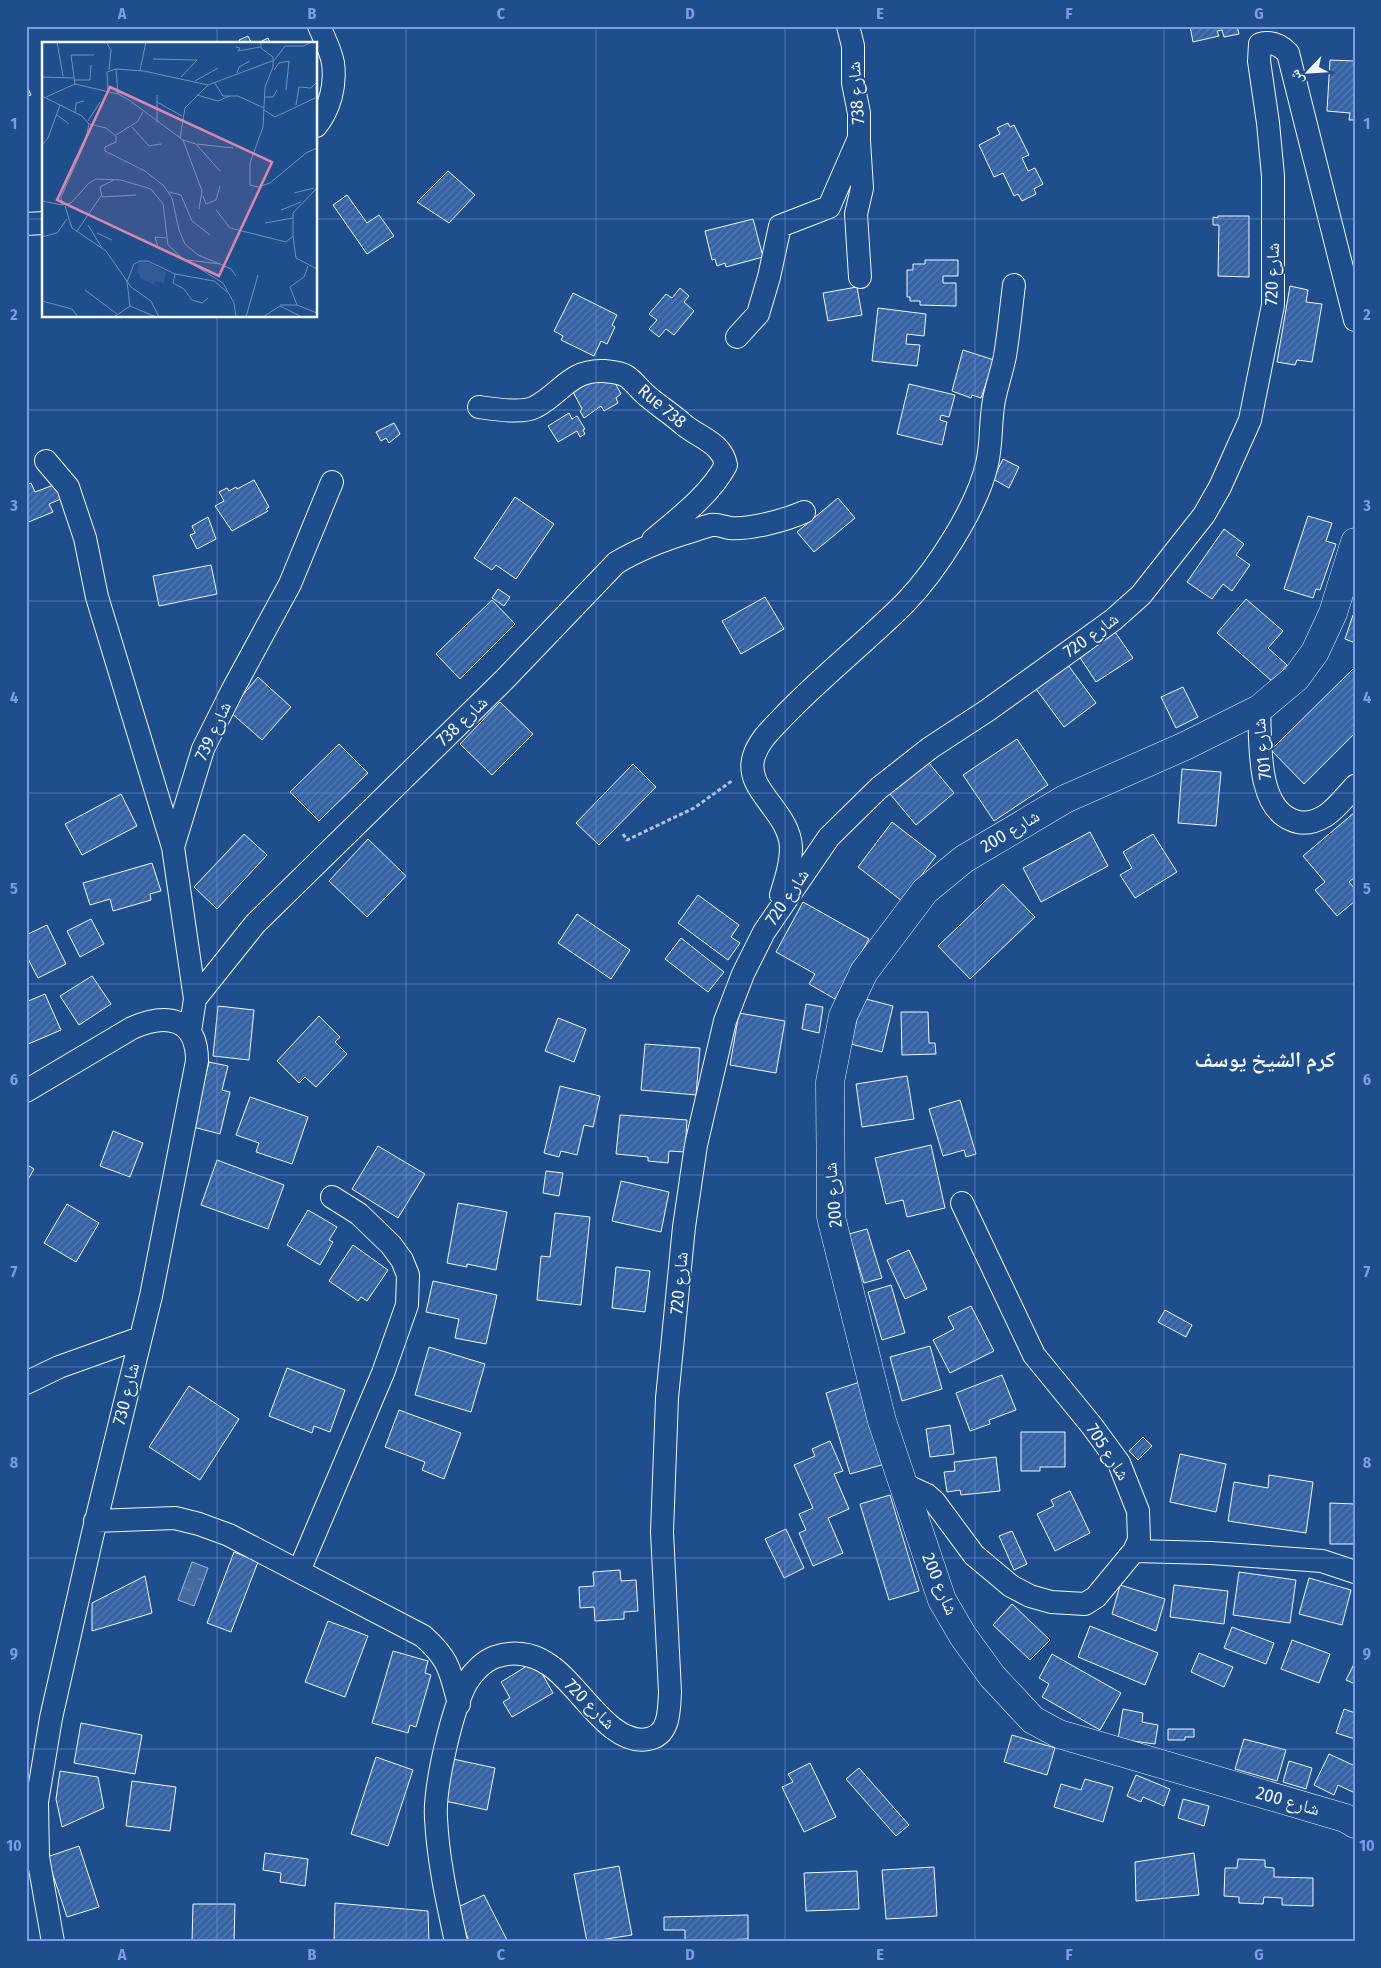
<svg xmlns="http://www.w3.org/2000/svg" width="1381" height="1968" font-family="'Fira Sans Condensed','Noto Naskh Arabic',sans-serif">
<defs>
<pattern id="water-ripples" width="26" height="14" patternUnits="userSpaceOnUse" patternTransform="scale(1.25)"><rect width="26" height="14" fill="#446ba0"/><path d="M2 4q2-2 4 0t4 0M15 11q2-2 4 0t4 0" fill="none" stroke="#5f81ae"/></pattern>
<pattern id="building-hatch" width="6" height="6" patternUnits="userSpaceOnUse" patternTransform="scale(1.25)"><rect width="6" height="6" fill="#3563a3"/><path d="M-1 1l2-2M0 6l6-6M5 7l2-2" fill="none" stroke="#537ab1"/></pattern>
</defs>
<rect width="100%" height="100%" fill="#1f4e8c"/>
<!-- water -->
<path fill="url(#water-ripples)" stroke="#a8bbd7" d="M192,1562L208,1568L194,1606L178,1600Z"/>
<!-- building -->
<path fill="url(#building-hatch)" stroke="#f2f6ff" d="M1190,26H1237L1239,34L1224,37L1222,30L1217,31L1219,36L1193,42Z
M248,36L252,44H241L239,40Z
M268,38L271,44H256Z
M1330,60L1355,61V120H1349L1350,113L1327,111Z
M26,84L31,95L26,97Z
M1008,123L1010,127L1014,125L1029,155L1022,158L1028,171L1035,168L1043,184L1034,189L1036,194L1022,201L1018,194L1014,196L1003,173L994,177L979,145L1000,134L997,128Z
M448,171L475,195L449,223L417,202Z
M347,195L367,223L379,215L394,236L367,254L333,205Z
M1218,216H1249V277L1218,276L1219,225H1213V217L1218,218Z
M753,219L763,257L726,267L725,263L717,266L715,259L712,260L705,231Z
M925,260H958V276H943V283H956V306L920,305V301H910V297H907V270H913V264H925Z
M1290,286L1308,290L1306,302L1322,304L1312,362L1297,360L1295,365L1277,362Z
M857,287L862,315L828,321L823,293Z
M680,288L689,296L684,302L694,311L674,335L666,329L659,337L649,329L657,320L649,314L666,294L672,298Z
M573,293L617,315L612,325L615,327L607,344L601,341L594,356L561,340L563,336L554,331Z
M878,308L926,314L924,336L907,334L906,344L920,345L917,366L872,361Z
M963,350L994,360L981,398L972,395L971,398L952,391Z
M604,376L613,379L621,394L616,398L618,403L604,411L601,406L584,418L580,411L582,409L572,390Z
M909,384L955,395L949,417L941,415L940,420L947,422L942,445L897,434Z
M569,413L572,419L577,416L585,429L583,430L585,434L580,437L577,431L558,442L548,426Z
M394,423L400,434L389,443L386,438L381,441L376,432Z
M1003,459L1019,467L1009,488L993,479Z
M254,480L269,507L266,509L268,511L232,531L215,506L224,501L219,492L227,488L229,491L236,487L237,489Z
M31,483L35,492L59,483L61,499L49,504L53,512L26,523V485Z
M515,497L554,524L516,579L496,565L492,570L474,558Z
M838,498L855,518L814,552L797,532Z
M1308,516L1332,523L1326,541L1336,544L1320,590L1316,589L1313,598L1284,589Z
M208,517L216,539L197,549L190,535L195,533L192,526Z
M1224,529L1244,544L1236,555L1250,565L1232,591L1223,584L1212,599L1187,582Z
M211,565L217,594L159,606L153,576Z
M498,589L510,597L504,606L492,598Z
M765,597L784,629L741,654L722,621Z
M1246,599L1283,631L1268,648L1287,665L1273,682L1217,633Z
M492,600L515,624L460,679L436,654Z
M1353,615L1355,616V643L1345,639Z
M1111,626L1133,658L1096,682L1075,650Z
M1068,665L1096,703L1064,727L1036,689Z
M1355,667V733L1304,784L1271,750Z
M258,677L291,707L262,740L229,711Z
M1183,687L1198,717L1176,728L1161,697Z
M500,702L533,734L492,775L460,744Z
M1017,739L1048,785L994,821L963,775Z
M339,744L368,773L319,821L290,792Z
M923,756L954,793L916,825L885,788Z
M633,764L656,787L599,845L576,823Z
M1182,769L1221,772L1216,826L1178,823Z
M121,794L137,826L82,855L65,824Z
M1355,812V877L1349,882L1355,889V901L1337,916L1315,890L1325,882L1303,856Z
M892,822L936,856L902,901L858,867Z
M1090,832L1108,866L1041,902L1023,868Z
M244,834L267,855L217,909L194,887Z
M1153,834L1177,872L1135,898L1120,875L1132,868L1123,852Z
M368,839L406,876L367,917L329,881Z
M152,863L161,891L150,894L151,900L113,911L110,899L90,905L83,883Z
M1003,884L1035,917L970,979L938,946Z
M698,895L739,925L731,937L740,943L728,960L678,923Z
M803,902L869,939L835,999L809,984L815,974L776,952Z
M577,914L630,950L611,979L558,943Z
M91,919L104,944L80,957L67,931Z
M47,925L66,964L38,978L26,955V935Z
M681,938L724,972L708,992L665,959Z
M92,976L111,1004L79,1025L60,996Z
M45,994L61,1030L26,1045V1002Z
M862,998L893,1006L882,1052L851,1044Z
M806,1004L823,1007L819,1033L802,1029Z
M218,1006L254,1010L249,1060L213,1056Z
M901,1012H928L929,1043H935L936,1054L902,1055Z
M739,1013L785,1021L776,1073L730,1065Z
M319,1016L340,1037L335,1042L347,1054L316,1087L305,1077L299,1083L277,1061Z
M558,1018L586,1029L574,1062L545,1051Z
M645,1044L700,1048L696,1095L641,1090Z
M209,1062L228,1066L222,1090L230,1092L220,1134L193,1127Z
M907,1076L914,1119L862,1127L856,1084Z
M560,1086L600,1096L593,1127L584,1125L577,1155L561,1151L559,1157L544,1153Z
M250,1097L308,1117L292,1164L256,1152L259,1143L236,1135Z
M960,1100L976,1154L966,1157L964,1150L943,1156L929,1109Z
M620,1115L687,1120L685,1152L669,1151L668,1163L648,1161V1157L616,1154Z
M113,1131L143,1143L130,1177L100,1166Z
M931,1145L945,1208L907,1217L903,1200L886,1204L875,1158Z
M378,1146L425,1174L398,1218L352,1189Z
M217,1160L284,1185L268,1229L201,1205Z
M26,1164L34,1169L26,1183Z
M546,1171L563,1173L559,1196L543,1193Z
M621,1181L669,1192L661,1232L612,1221Z
M458,1203L507,1212L496,1270L467,1264V1267L447,1263Z
M67,1204L99,1223L76,1262L44,1243Z
M308,1210L337,1227L329,1240L333,1242L320,1265L287,1245Z
M555,1213L590,1217L581,1305L537,1300L541,1256L550,1257Z
M867,1229L882,1278L864,1283L849,1234Z
M353,1245L388,1270L367,1301L361,1297L358,1301L329,1281Z
M909,1250L927,1289L905,1299L887,1260Z
M616,1267L650,1271L645,1312L612,1308Z
M433,1281L497,1295L486,1344L455,1338L459,1319L426,1312Z
M891,1285L905,1333L882,1340L868,1292Z
M971,1306L994,1351L950,1373L933,1340L954,1329L948,1317Z
M1165,1310L1192,1325L1186,1337L1158,1322Z
M930,1346L942,1389L902,1401L890,1357Z
M429,1347L485,1364L471,1412L415,1395Z
M287,1368L345,1390L330,1432L314,1426L312,1433L269,1416Z
M1002,1375L1016,1410L989,1420L990,1424L970,1431L956,1393Z
M860,1382L885,1464L850,1474L826,1393Z
M189,1386L239,1419L200,1480L149,1447Z
M399,1410L461,1433L444,1479L422,1470L425,1462L385,1447Z
M950,1425L954,1454L930,1457L926,1429Z
M1021,1432H1065V1467H1040V1471H1021Z
M1143,1437L1152,1446L1138,1460L1129,1451Z
M830,1441L843,1471L834,1474L849,1509L828,1518L843,1553L813,1566L799,1533L806,1530L799,1514L813,1508L794,1465L815,1456L812,1449Z
M1180,1454L1226,1464L1216,1512L1170,1502Z
M996,1457L1000,1491L961,1495L960,1490L947,1492L944,1472L955,1471L954,1462Z
M1269,1475L1313,1482L1306,1533L1228,1521L1234,1482L1268,1488Z
M1070,1491L1090,1533L1055,1551L1037,1514L1054,1506L1051,1500Z
M890,1495L919,1591L889,1600L860,1504Z
M1330,1503L1355,1504V1544H1330Z
M786,1529L804,1568L784,1578L765,1539Z
M1012,1531L1027,1564L1014,1570L999,1536Z
M234,1552L258,1562L231,1632L207,1623Z
M620,1570L621,1581L636,1580L638,1611L624,1612V1619L595,1621L594,1607L580,1608L579,1587L594,1586L593,1572Z
M1239,1572L1296,1580L1290,1623L1233,1615Z
M145,1576L152,1613L92,1631V1603Z
M1309,1578L1351,1590L1342,1625L1299,1614Z
M1120,1585L1165,1599L1156,1631L1112,1614Z
M1174,1585L1228,1591L1224,1624L1170,1617Z
M1012,1604L1050,1640L1030,1660L993,1625Z
M328,1621L368,1636L345,1697L305,1682Z
M1090,1626L1158,1653L1145,1685L1078,1657Z
M1232,1627L1274,1643L1266,1664L1224,1648Z
M1292,1640L1330,1654L1319,1683L1281,1669Z
M393,1651L428,1661L425,1673L431,1675L416,1727L410,1725L408,1733L372,1723Z
M1199,1653L1233,1667L1224,1687L1191,1672Z
M1052,1654L1121,1693L1100,1730L1042,1697L1049,1684L1039,1678Z
M535,1661L553,1693L512,1717L503,1702L510,1698L501,1682Z
M1355,1662V1684L1346,1680Z
M1123,1709L1143,1713L1142,1722L1158,1725L1155,1744L1118,1739Z
M1344,1709L1355,1713V1739L1336,1733Z
M81,1723L142,1735L135,1774L74,1763Z
M1168,1729H1194V1737H1185V1740H1168Z
M1012,1735L1055,1748L1047,1775L1004,1762Z
M1244,1739L1286,1750L1277,1781L1235,1769Z
M1329,1754L1355,1766V1793L1338,1785L1334,1795L1314,1785Z
M376,1757L413,1770L388,1846L351,1834Z
M453,1759L495,1768L487,1810L445,1801Z
M1289,1761L1312,1768L1306,1789L1283,1782Z
M810,1763L836,1817L804,1832L782,1787L793,1782L788,1774Z
M859,1768L909,1825L896,1836L846,1779Z
M60,1771L98,1777L104,1808L62,1827L56,1799Z
M1136,1775L1170,1789L1164,1806L1143,1797L1141,1802L1127,1796Z
M1085,1779L1113,1787L1103,1822L1054,1807L1061,1784L1081,1790Z
M132,1781L176,1787L170,1831L126,1826Z
M1183,1799L1209,1806L1204,1826L1178,1818Z
M79,1846L99,1907L67,1917L47,1857Z
M265,1853L308,1859L305,1886L280,1882L281,1873L263,1870Z
M1194,1853L1199,1895L1136,1901L1135,1862Z
M1238,1859L1265,1860V1867L1274,1868V1877L1313,1878V1906L1282,1905V1898L1264,1897L1263,1904L1239,1903V1897L1224,1896L1225,1868H1237Z
M619,1866L632,1935L587,1942L574,1874Z
M934,1867L937,1916L886,1919L882,1870Z
M857,1871L859,1909L806,1911L804,1873Z
M484,1895L508,1942H469L458,1907Z
M335,1903L428,1911L429,1942H334Z
M193,1904H235L234,1942H192Z
M748,1915V1939L685,1941V1930H664V1917Z"/>
<g fill="none" stroke-linecap="round" stroke-linejoin="round">
<!-- minor casing -->
<g stroke="#f2f6ff" stroke-width="24">
<path id="minor" d="M316,126C330,109 336,85 333,63C331,51 324,38 319,26
M859,141L862,188L856,214L860,277
M26,224L44,223
M737,337L758,314L769,277L780,226L829,207L859,138V113L853,83V46L848,26
M479,407C493,409 522,414 535,407C561,394 570,369 604,371C611,372 619,372 626,376C634,381 638,388 645,394C657,405 672,414 684,425C700,438 722,443 726,465C710,495 679,518 653,540
M46,461L68,487L85,538L97,597L173,847
M1259,709C1261,742 1256,806 1292,820C1303,825 1315,822 1325,816C1336,809 1346,796 1355,786
M781,895C786,879 791,863 791,847C789,810 743,790 754,756C759,740 772,729 783,717C822,676 866,642 905,603C936,571 977,508 987,464C992,443 990,421 994,400C997,385 1002,371 1005,356C1009,332 1011,308 1014,285
M195,999L173,847L203,749L232,691L290,584L332,482
M190,1031L195,999L255,924L505,679L616,563C639,549 663,540 689,532C697,530 703,527 711,525C718,524 723,527 730,528C749,530 786,520 804,512
M26,1091L132,1028C166,1013 197,1017 197,1061L151,1296L92,1537L51,1718L37,1802L38,1857L53,1942
M26,1383L59,1367L140,1338
M903,1484L927,1495L934,1501L974,1555L1011,1586L1030,1596L1051,1602L1085,1604L1096,1597L1134,1551L1139,1540L1138,1511L1119,1463L1092,1426L1034,1355L962,1203
M95,1521L175,1518L199,1524L229,1535L423,1636C450,1660 450,1671 459,1704
M1134,1551L1211,1553L1322,1561L1355,1572
M299,1571L383,1373L407,1305L408,1275L402,1260L391,1245L359,1214L332,1197
M456,1942C447,1900 438,1860 436,1818C434,1787 452,1709 467,1682C473,1672 484,1661 495,1657C512,1651 531,1653 546,1663C578,1681 609,1747 648,1739C670,1735 669,1710 670,1692L662,1532L667,1398L684,1227L696,1145L725,1021L743,974L764,932L829,837L879,788L930,748L988,710L1113,620L1141,595L1204,515L1220,487L1250,420L1273,305V176L1268,123L1259,61L1260,44C1271,41 1279,44 1288,53L1355,320"/>
</g>
<!-- major casing -->
<g stroke="#f2f6ff" stroke-width="29">
<path id="major" d="M1355,542L1333,613L1315,652L1296,678L1259,709L1185,746L1065,799L964,859L925,891L864,972L843,1016L830,1082L831,1217L882,1421L942,1600L963,1636L992,1676L1033,1720L1059,1734L1345,1818L1355,1824"/>
</g>
<!-- path -->
<path stroke="#b3c4dc" stroke-width="3" stroke-dasharray="4 2.5" stroke-linecap="butt" d="M623,834L627,840L694,808L733,780"/>
<!-- minor -->
<use href="#minor" stroke="#1f4e8c" stroke-width="22"/>
<!-- major -->
<use href="#major" stroke="#1f4e8c" stroke-width="28"/>
</g>
<!-- grid -->
<path fill="none" stroke="#7d9aea" stroke-width="1" stroke-opacity="0.55" d="M217,26V44M406,26V1942M596,26V1942M785,26V1942M975,26V1942M1164,26V1942M26,219H44M316,219H1355M217,316V1942M26,410H1355M26,601H1355M26,793H1355M26,984H1355M26,1175H1355M26,1367H1355M26,1558H1355M26,1749H1355"/>
<g text-anchor="middle" stroke-width="4" stroke-linejoin="round" paint-order="stroke">
<!-- street labels -->
<g font-size="18" fill="#f2f6ff" stroke="#1f4e8c">
<text transform="translate(856 93) rotate(-94)" y="6">شارع 738</text>
<text transform="translate(1272 274) rotate(-88)" y="6">شارع 720</text>
<text transform="translate(662 406) rotate(40)" y="6">Rue 738</text>
<text transform="translate(1091 635) rotate(-36)" y="6">شارع 720</text>
<text transform="translate(462 721) rotate(-44)" y="6">شارع 738</text>
<text transform="translate(213 731) rotate(-65)" y="6">شارع 739</text>
<text transform="translate(1262 749) rotate(-96)" y="6">شارع 701</text>
<text transform="translate(1010 831) rotate(-31)" y="6">شارع 200</text>
<text transform="translate(787 897) rotate(-56)" y="6">شارع 720</text>
<text transform="translate(833 1195) rotate(-95)" y="6">شارع 200</text>
<text transform="translate(679 1283) rotate(-85)" y="6">شارع 720</text>
<text transform="translate(126 1394) rotate(-76)" y="6">شارع 730</text>
<text transform="translate(1108 1452) rotate(57)" y="6">شارع 705</text>
<text transform="translate(940 1584) rotate(67)" y="6">شارع 200</text>
<text transform="translate(590 1704) rotate(45)" y="6">شارع 720</text>
<text transform="translate(1288 1801) rotate(16)" y="6">شارع 200</text>
</g>
<!-- district labels -->
<g font-size="22" font-weight="bold" fill="#f2f6ff" stroke="#1f4e8c">
<text x="1265" y="1067">كرم الشيخ يوسف</text>
</g>
</g>
<!-- overview -->
<g transform="translate(42 42)">
<rect width="275" height="275" fill="#1f4e8c"/>
<path d="M103,219L124,230L122,241L114,239L111,242L99,237L95,228L97,220Z" fill="#305b95"/>
<path fill="none" stroke="#7391ba" stroke-width="1" d="M15,0L21,34M64,0L69,8L67,28M219,0V6L231,15V25L223,45L221,85L208,121V143L216,145L228,141L264,111L275,106M194,5L198,6L196,9L218,5M111,17L155,18L139,35M231,20L243,4H261L270,0M74,27L76,52M98,28L104,0M232,28L237,21L247,19L244,48M195,31L197,25L208,19M0,35L32,36M0,35V19M33,38H48L49,23M153,39L176,26M172,40L181,54H196L222,66M33,42L29,13H52M66,50L65,30L74,27L102,29L166,43M155,53L176,59L188,54M0,54L40,74L47,82L43,101L19,155L20,163L29,161L47,141L54,137L79,138L109,147L121,162L126,203L139,215L181,241L192,261L194,275M4,55L33,42L76,52L87,58L141,98L160,149L157,167M222,55H231L235,48M115,60L140,74M254,63L257,45L269,46L275,40M222,68L233,75L273,56M33,71L34,61L42,59M14,72L27,82M46,79L58,60M115,80V53M47,82L64,86L74,94V100L63,105V109L103,129L122,144L130,156L137,188L143,202L156,213L178,222L145,218M90,85L107,104L119,102M74,93L95,80L101,70M138,96L143,66L166,43L230,19M141,98L154,102L178,129M155,102L191,106M0,103L6,96L18,63M72,138L58,145L60,155L94,153M127,150L139,153L150,179L168,193M252,151L272,146M161,154L164,162L174,158L178,144M0,159L20,163M23,164L30,186L64,209L89,245L109,259L117,275M174,168L188,186L244,200L251,194V171L275,146M239,168L259,160M223,181L251,176M46,183L60,206M35,189L59,154M55,191L70,198M251,194L254,216L275,227M0,195L15,191L25,177M116,205L113,195L124,196M178,222L189,227L194,234M133,232L131,241L142,247L150,258L160,261L166,256M43,248L75,272M0,259L30,267L36,275M238,263H255L275,271M255,263L248,245L262,235L266,224M88,264L114,275M72,275L88,264L85,240L92,222L98,219H106L133,232L172,239L185,250M204,275L216,233M221,275L238,264L260,275"/>
<path fill="#da87ad" fill-opacity="0.15" stroke="#da87ad" stroke-width="2.5" d="M68,45L230,120L177,234L15,158Z"/>
<rect width="275" height="275" fill="none" stroke="#f2f6ff" stroke-width="2.5"/>
</g>
<!-- border -->
<rect width="1381" height="1968" fill="none" stroke="#1f4e8c" stroke-width="55"/>
<!-- north arrow -->
<g transform="translate(1308 72) rotate(245)" stroke="#1f4e8c" stroke-width="4" paint-order="stroke">
<path d="M0-4L9 19L0 12L-9 19Z" fill="#f2f6ff"/>
<text y="-8" font-size="14" font-weight="bold" text-anchor="middle" fill="#f2f6ff">ش</text>
</g>
<rect x="28" y="28" width="1326" height="1912" fill="none" stroke="#7d9aea" stroke-width="2"/>
<g font-size="16" text-anchor="middle" font-weight="bold" fill="#7d9aea">
<text x="122" y="19">A</text>
<text x="312" y="19">B</text>
<text x="501" y="19">C</text>
<text x="690" y="19">D</text>
<text x="880" y="19">E</text>
<text x="1069" y="19">F</text>
<text x="1259" y="19">G</text>
<text x="14" y="129">1</text>
<text x="1367" y="129">1</text>
<text x="14" y="320">2</text>
<text x="1367" y="320">2</text>
<text x="14" y="511">3</text>
<text x="1367" y="511">3</text>
<text x="14" y="703">4</text>
<text x="1367" y="703">4</text>
<text x="14" y="894">5</text>
<text x="1367" y="894">5</text>
<text x="14" y="1085">6</text>
<text x="1367" y="1085">6</text>
<text x="14" y="1277">7</text>
<text x="1367" y="1277">7</text>
<text x="14" y="1468">8</text>
<text x="1367" y="1468">8</text>
<text x="14" y="1659">9</text>
<text x="1367" y="1659">9</text>
<text x="14" y="1851">10</text>
<text x="1367" y="1851">10</text>
<text x="122" y="1960">A</text>
<text x="312" y="1960">B</text>
<text x="501" y="1960">C</text>
<text x="690" y="1960">D</text>
<text x="880" y="1960">E</text>
<text x="1069" y="1960">F</text>
<text x="1259" y="1960">G</text>
</g>
</svg>
